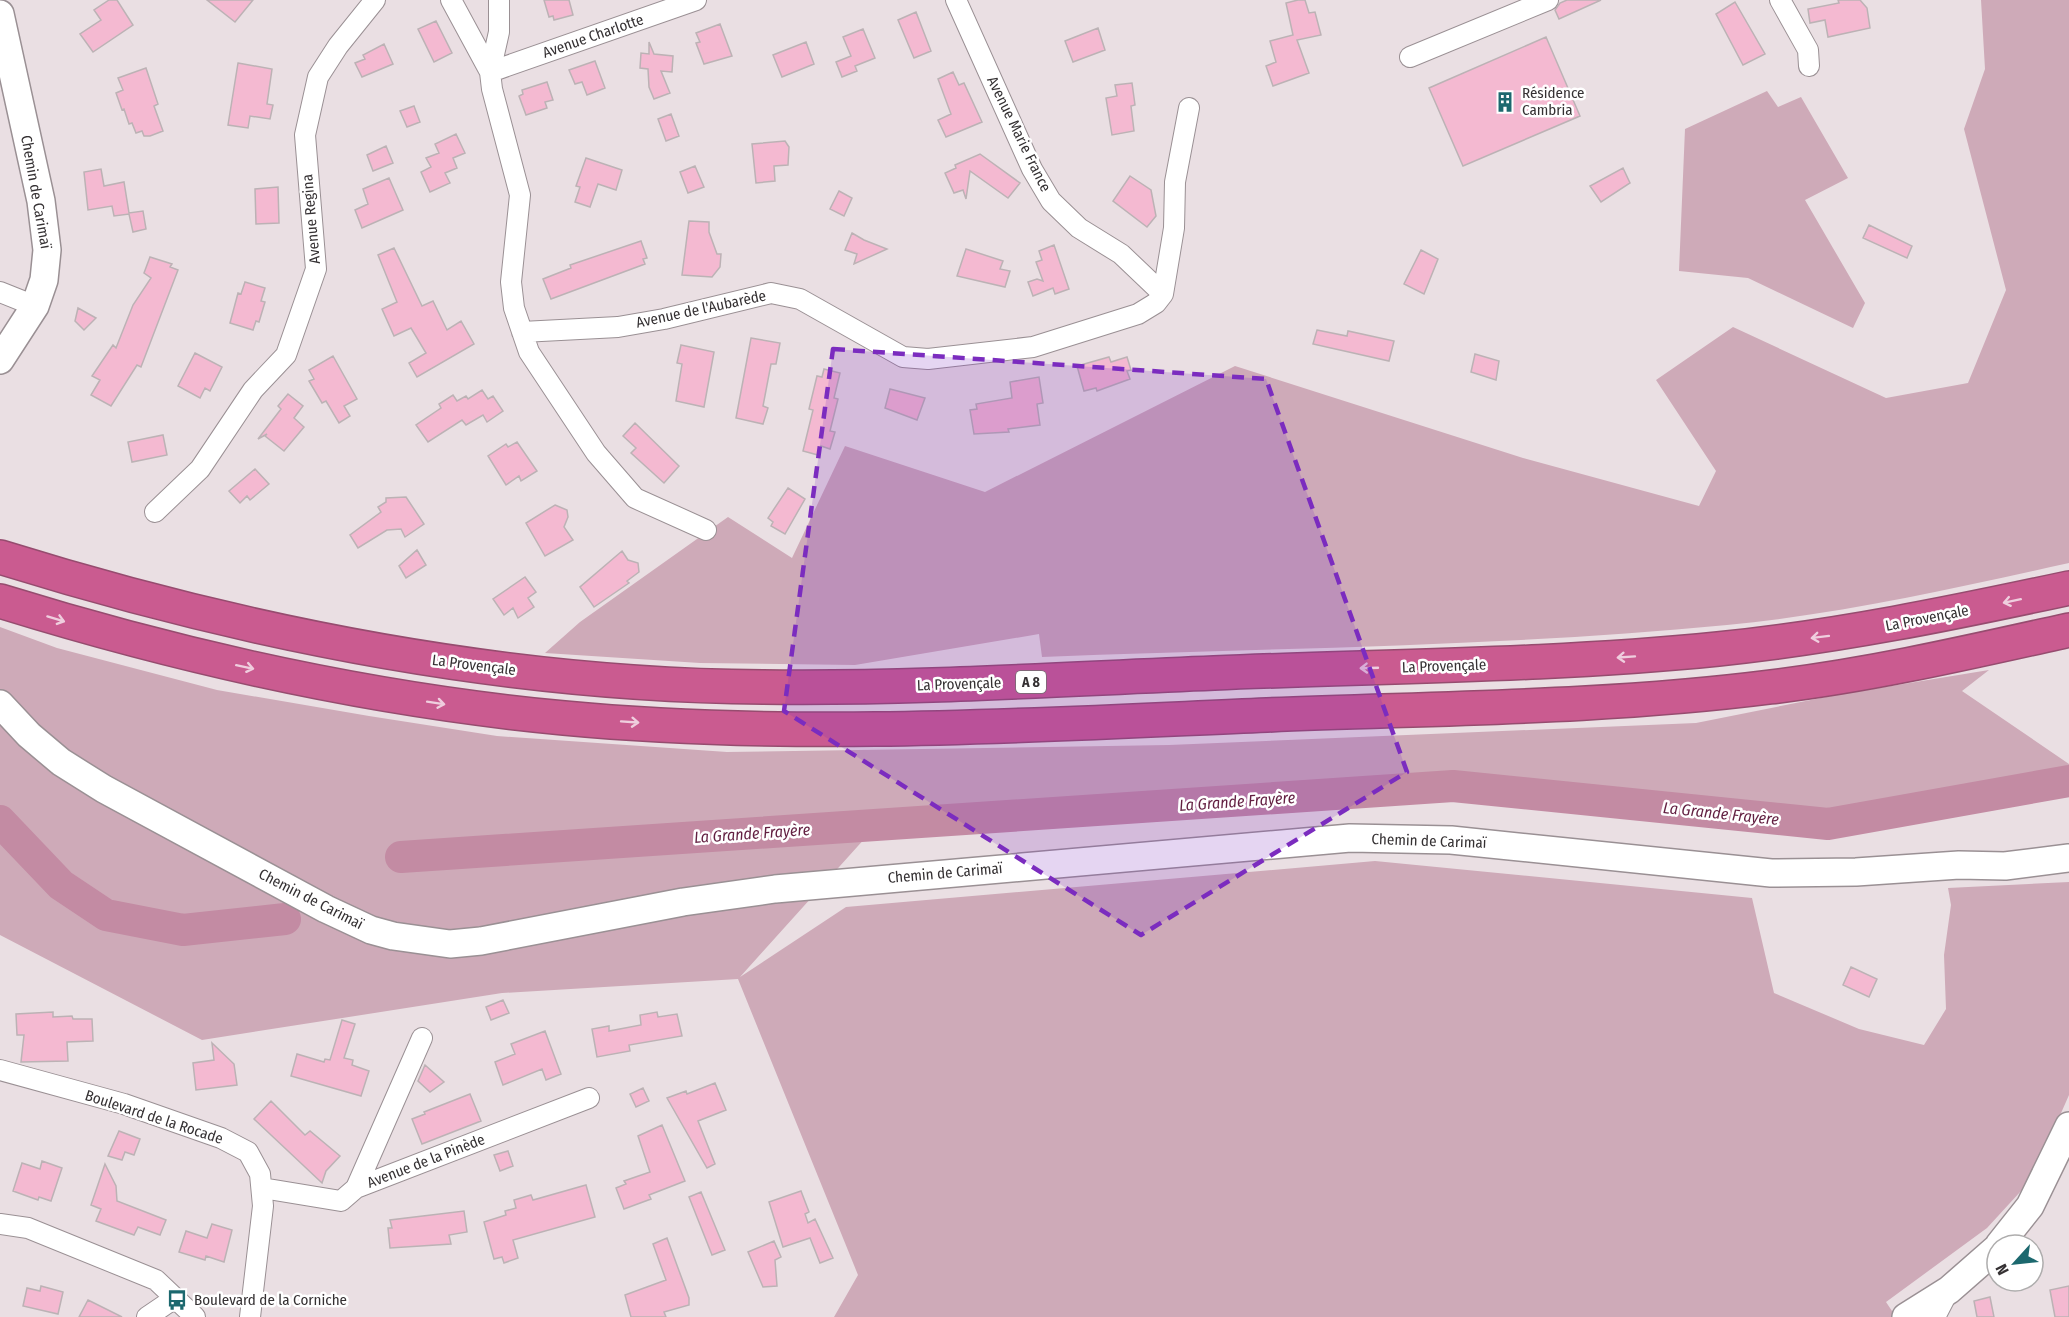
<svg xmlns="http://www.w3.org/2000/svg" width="2069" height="1317" font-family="'Fira Sans Condensed',sans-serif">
<rect width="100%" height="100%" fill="#eadfe3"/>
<!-- green -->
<path fill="#ceaab8" d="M1981,0H2069V563C1957,588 1841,614 1727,625C1500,647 1270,648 1042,657L1039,634L855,665L700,663L545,653L580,622L728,517L792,558L845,446L985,492L1235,366L1523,458L1699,506L1716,471L1656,380L1733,327L1886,398L1968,383L2006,290L1964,129L1985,69Z
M1767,91L1778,107L1801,97L1848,178L1805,200L1865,303L1853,328L1748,278L1679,271L1685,129Z
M0,627L57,648L217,690L369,716L497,736L727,752L1169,745L1696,723L1836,695L1989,670L1962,691L2069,764V776L1805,813L1415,778L885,816L740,977L846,907L1375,861L1752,898L1774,993L1859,1029L1924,1045L1946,1009L1944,955L1951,905L1948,888L2069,882V1095L2032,1179L1987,1228L1886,1302L1896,1317H834L858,1275L738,979L502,993L202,1040L0,935Z"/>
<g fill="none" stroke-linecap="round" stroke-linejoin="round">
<!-- river -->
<path stroke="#c38ba3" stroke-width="32" d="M0,821L61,885L106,915L183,930L285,919
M401,857L1453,786L1828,824L2069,781"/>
</g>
<!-- building -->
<path fill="#f4b9d1" stroke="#bcb2b5" stroke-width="1.5" d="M109,0H117L133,25L93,52L80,34L101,20L94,10Z
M207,0H253L235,22Z
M544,0H569L573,15L554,20L553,16L549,17Z
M1298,0H1305L1309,13L1315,12L1321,35L1297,40L1309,73L1273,86L1266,66L1276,62L1270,41L1293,35L1286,3Z
M1567,0H1601L1559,19L1555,10L1560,3Z
M1838,0H1860L1867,8L1870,28L1828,37L1825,20L1810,23L1808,9L1839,3Z
M1735,2L1765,54L1743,65L1716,14Z
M916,12L931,51L914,58L898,20Z
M436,21L452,53L434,62L418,29Z
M720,24L732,56L704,64L696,43L700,42L696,33Z
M1098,28L1105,50L1073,62L1065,41Z
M863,29L875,58L855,66L857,71L842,77L836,62L851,56L843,37Z
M1546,37L1580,116L1463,166L1429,88Z
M649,42L654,54L673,56L672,72L661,71L670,93L654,99L649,87L648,69L640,68L641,53L649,54Z
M806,42L814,64L782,77L773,55Z
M384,44L393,64L362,77L355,63L365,59L363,55Z
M595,61L605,88L587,95L582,82L575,84L569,70Z
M238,63L272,69L267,104L273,105L270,119L250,116L248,128L228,125Z
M146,68L158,104L154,106L163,131L150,136H144L142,131L136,133L132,123L129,124L124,109L122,110L116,93L123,90L118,78Z
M953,72L959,85L964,83L982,122L946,137L938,120L951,114L938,79Z
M547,82L553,100L545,102L547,108L526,115L519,96L523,94L522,90Z
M1132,83L1135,105L1131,106L1134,131L1112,135L1106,98L1117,96L1115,85Z
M414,106L420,122L407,127L400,111Z
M671,114L679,136L666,141L658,119Z
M456,134L465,153L453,158L457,168L445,173L450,183L430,192L421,172L431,167L426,158L439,153L435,144Z
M785,141L789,147L788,165L774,166L775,181L756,183L752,144Z
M386,146L393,163L373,171L367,155Z
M980,154L1020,183L1008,198L970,171L966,199L963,190L954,193L945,173L956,168L955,165Z
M586,158L622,170L616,190L598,184L590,207L575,202L580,187L576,186Z
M695,166L704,187L688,193L680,172Z
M1623,168L1630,183L1601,202L1590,186Z
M101,169L104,186L124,182L129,213L143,211L146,229L133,232L129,214L114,216L112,206L88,210L84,172Z
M1130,176L1151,190L1156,216L1147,227L1113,201Z
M389,178L403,210L362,228L355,210L368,204L363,189Z
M278,187L279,223L256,224L255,189Z
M839,191L852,198L844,216L830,209Z
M689,221L709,222V232L717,254H721L720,267L712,277L682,275Z
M1869,225L1912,246L1907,258L1863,238Z
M852,233L864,240L887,249L854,264L857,254L845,250Z
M641,241L647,258L643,259L645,264L551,299L543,279L571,268L570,265Z
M1054,245L1069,289L1055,294L1053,288L1033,296L1028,282L1037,279L1043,281L1036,262L1042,260L1039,251Z
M394,248L422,306L433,301L447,330L461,321L474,344L417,377L409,363L426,353L411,328L394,336L382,309L397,302L378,255Z
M966,249L1003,261L1000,269L1010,271L1005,287L957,276Z
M1421,250L1438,259L1424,294L1404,284Z
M150,257L172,264L170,267L178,270L141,367L137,365L111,406L91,395L100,380L92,376L113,345L116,348L133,305L151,278L144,273Z
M245,282L265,288L261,301L265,302L259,322L256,321L253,330L230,323L238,293L241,294Z
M78,308L96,318L84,330L75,321Z
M1317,330L1347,336L1348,331L1394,341L1389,361L1313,344Z
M751,338L780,343L776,364H771L763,406L768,408L763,424L736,418Z
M681,345L714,352L704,407L676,401L682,364L677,363Z
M195,353L222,367L210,391L205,388L200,398L178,386Z
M1475,354L1499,361L1496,380L1471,372Z
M333,356L357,399L344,406L350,416L339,423L326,401L322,403L309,381L314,379L309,370Z
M1109,357L1111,362L1127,357L1131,370L1127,371L1130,379L1097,391L1096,388L1084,391L1077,366Z
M824,369L840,373L834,398L838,399L830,431L835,432L830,449L821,446L818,455L803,451L813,410L809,409L817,376L822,377Z
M1039,377L1043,403L1037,404L1040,425L1008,429L1009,432L974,434L970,410L977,409L976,404L1012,398L1010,382Z
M890,389L925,398L917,420L885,408Z
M482,390L488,399L493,396L503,411L487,422L483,415L466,425L462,420L428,442L416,425L441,408L439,404L453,395L457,401L466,396L468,399Z
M288,394L303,406L294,418L304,427L284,451L265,436L267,434L258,439L281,409L278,406Z
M635,423L679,466L664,483L631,453L636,448L623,436Z
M163,435L167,455L132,462L128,442Z
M517,442L537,471L521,481L519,476L506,485L488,456L506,444L508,447Z
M255,469L269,484L250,500L247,496L240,503L229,491Z
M788,488L805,499L785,534L771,526L773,522L768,518Z
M406,497L424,524L405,537L401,529L387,530L358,548L350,535L381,512L378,507L386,502V498Z
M555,505L567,510L568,517L564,527L573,540L545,556L526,523Z
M417,550L426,565L406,578L399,566Z
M622,551L628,560L638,563L639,572L627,581L629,583L594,607L580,587Z
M525,577L536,592L528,598L534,607L518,618L513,608L504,615L493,599Z
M1851,967L1877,979L1869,997L1843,985Z
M503,1000L509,1013L491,1020L486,1007Z
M53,1012V1017L72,1016L73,1019H92L93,1041L67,1042L68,1061L21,1062L24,1035H17L16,1014Z
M657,1012L658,1017L677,1014L682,1036L629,1045L630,1051L597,1057L592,1029L609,1026V1031L641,1025L640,1015Z
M342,1020L355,1024L344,1058L353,1060L352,1065L369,1071L361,1096L291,1076L297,1054L324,1062L325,1059L330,1060Z
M545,1031L561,1074L546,1080L542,1069L503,1085L495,1062L515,1054L511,1044Z
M212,1043L234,1064L237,1085L196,1090L193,1063L214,1060Z
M425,1065L444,1082L430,1092L418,1081Z
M715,1083L726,1110L698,1121L715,1164L707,1168L667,1098L686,1091L687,1094Z
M643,1088L649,1101L636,1107L630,1094Z
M470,1094L481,1121L422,1144L412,1119L425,1114L424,1112Z
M271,1101L305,1135L310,1131L340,1156L326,1171L322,1183L254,1119Z
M662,1125L685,1181L649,1195L651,1199L624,1209L616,1188L626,1184L624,1181L650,1172L638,1136Z
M119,1131L140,1139L134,1155L125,1152L122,1160L108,1156Z
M508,1151L513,1166L500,1171L494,1155Z
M42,1161L62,1168L51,1201L39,1197L38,1200L13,1191L22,1163L40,1169Z
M105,1164L116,1186L117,1201L166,1220L160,1235L138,1227L134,1235L96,1221L101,1209L91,1205Z
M586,1185L595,1217L513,1240L518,1258L504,1263L502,1257L494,1259L484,1222L506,1215L505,1211L516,1208L514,1200L531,1195L533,1200Z
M801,1191L809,1212L805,1214L808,1223L815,1219L833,1258L820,1263L810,1238L783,1247L769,1202Z
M701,1192L725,1250L712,1255L689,1197Z
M464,1211L467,1232L449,1235L451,1244L390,1248L388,1228H392L390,1220Z
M212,1224L232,1230L224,1262L206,1256L205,1260L179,1252L186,1231L207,1238Z
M667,1238L689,1298V1305L664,1312L666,1317H631L625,1295L666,1280L653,1244Z
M774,1241L781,1257L775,1260L777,1286L763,1287L748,1252Z
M41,1286L63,1292L58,1314L23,1306L27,1288L40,1291Z
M2069,1286V1317H2055L2050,1290Z
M1990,1297L1994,1317H1977L1974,1301Z
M88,1300L122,1317H79Z"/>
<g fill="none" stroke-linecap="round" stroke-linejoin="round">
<!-- street casing -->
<g stroke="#9a9094" stroke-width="22">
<path id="street" d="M451,0L490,72L492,89L520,195L511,282L514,308L529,352L596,453L635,498L706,530
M956,0L1032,169L1051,201L1079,228L1121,254L1163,294
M1780,0L1808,50L1809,66
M1410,57L1548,0
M490,72L696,0
M490,72L499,32V0
M0,292L35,306
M522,332L618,327L664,319L771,293L800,299L903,357L928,359L1033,347L1138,314L1156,303L1163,294L1174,228L1175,182L1189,108
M155,512L200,469L253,390L286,355L316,269L305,135L318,77L338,46L375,0
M0,1070L124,1104L221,1138L248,1152L260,1174L263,1206L250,1317
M262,1188L341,1201L356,1188L589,1098
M356,1188L422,1038
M0,1224L28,1228L156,1280L195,1317
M147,1317L175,1298
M1935,1317L1949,1290"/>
</g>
<!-- secondary casing -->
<g stroke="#9a9094" stroke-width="30">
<path id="secondary" d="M0,14L41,201L47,250L44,280L35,306L0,360
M0,704L29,735L61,762L104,789L326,909L371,930L393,936L450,944L481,941L683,902L775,889L1350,838L1451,840L1771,873L1856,872L1959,865L2005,866L2069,858
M1999,1245L2030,1206L2069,1126
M1906,1317L1949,1290L1997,1248"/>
</g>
<!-- highway casing -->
<g stroke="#964c6f" stroke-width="36">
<path id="highway" d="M0,557C247,634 504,685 763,687C914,689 1064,679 1214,673C1382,666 1550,666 1718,649C1836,637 1953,613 2069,588
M0,601C184,658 372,700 564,718C798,740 1034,725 1267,715C1435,708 1604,708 1770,687C1871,675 1970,652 2069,630"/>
</g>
<!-- street -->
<use href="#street" stroke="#fff" stroke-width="20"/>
<!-- secondary -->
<use href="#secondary" stroke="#fff" stroke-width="27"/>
<!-- highway -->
<use href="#highway" stroke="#ca5b90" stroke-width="33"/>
</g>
<!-- one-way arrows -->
<defs><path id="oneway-shaft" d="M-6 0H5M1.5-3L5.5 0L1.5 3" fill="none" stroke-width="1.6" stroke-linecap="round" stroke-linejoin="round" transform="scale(1.5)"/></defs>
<g stroke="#efcede">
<use href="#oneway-shaft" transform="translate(2012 601) rotate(168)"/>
<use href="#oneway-shaft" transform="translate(56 619) rotate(17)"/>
<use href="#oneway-shaft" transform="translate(1820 637) rotate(173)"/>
<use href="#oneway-shaft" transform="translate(1626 657) rotate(176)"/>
<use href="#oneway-shaft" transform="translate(245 667) rotate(12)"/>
<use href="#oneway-shaft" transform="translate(1369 668) rotate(178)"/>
<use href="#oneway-shaft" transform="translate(436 703) rotate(9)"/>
<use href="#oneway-shaft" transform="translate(630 722) rotate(4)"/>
</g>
<!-- marked area -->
<path fill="#7b2cbf" fill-opacity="0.2" stroke="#7b2cbf" stroke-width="4.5" stroke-dasharray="12 8" stroke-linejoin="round" d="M833,349L1266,379L1407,772L1141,935L784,711Z"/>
<!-- icons -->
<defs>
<g id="building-bare" transform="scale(1.62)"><path d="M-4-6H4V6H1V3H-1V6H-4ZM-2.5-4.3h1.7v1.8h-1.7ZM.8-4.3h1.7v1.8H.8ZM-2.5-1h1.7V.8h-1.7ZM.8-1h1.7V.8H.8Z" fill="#1c686e" stroke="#fff" stroke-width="2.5" paint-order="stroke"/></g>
<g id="bus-bare" transform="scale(1.62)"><path d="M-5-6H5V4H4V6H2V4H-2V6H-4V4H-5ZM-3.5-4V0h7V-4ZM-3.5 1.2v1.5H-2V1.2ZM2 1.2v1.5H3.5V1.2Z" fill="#1c686e" stroke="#fff" stroke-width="2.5" paint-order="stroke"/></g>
</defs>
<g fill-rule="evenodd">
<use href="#building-bare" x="1505" y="102"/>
<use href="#bus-bare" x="177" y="1300"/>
</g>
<g text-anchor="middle" stroke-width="5" stroke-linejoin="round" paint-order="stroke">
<!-- shield labels -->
<rect fill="#fff" stroke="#726f70" stroke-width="1.5" x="1016" y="671" width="30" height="22" rx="4.5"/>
<g font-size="14" font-weight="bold" fill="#353133">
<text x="1031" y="687">A 8</text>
</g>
<!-- street labels -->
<g font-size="15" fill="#353133" stroke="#fff">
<text transform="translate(593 36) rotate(-19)" y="5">Avenue Charlotte</text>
<text transform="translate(1019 134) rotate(64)" y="5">Avenue Marie France</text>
<text transform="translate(36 192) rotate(80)" y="5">Chemin de Carimaï</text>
<text transform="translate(311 219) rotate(-95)" y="5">Avenue Regina</text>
<text transform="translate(701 309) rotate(-12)" y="5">Avenue de l'Aubarède</text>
<text transform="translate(1927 618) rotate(-11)" y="5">La Provençale</text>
<text transform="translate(474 665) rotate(7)" y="5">La Provençale</text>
<text transform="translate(1444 666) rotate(-2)" y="5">La Provençale</text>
<text transform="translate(959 684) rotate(-2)" y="5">La Provençale</text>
<text transform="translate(1429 841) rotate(2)" y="5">Chemin de Carimaï</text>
<text transform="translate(945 873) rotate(-5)" y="5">Chemin de Carimaï</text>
<text transform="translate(311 899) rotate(27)" y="5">Chemin de Carimaï</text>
<text transform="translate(154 1117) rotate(18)" y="5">Boulevard de la Rocade</text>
<text transform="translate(426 1161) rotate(-21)" y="5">Avenue de la Pinède</text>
</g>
<!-- poi labels -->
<g font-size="15" fill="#353133" stroke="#fff" text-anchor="start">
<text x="1522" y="98">Résidence<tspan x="1522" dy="17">Cambria</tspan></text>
<text x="194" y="1305">Boulevard de la Corniche</text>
</g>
<!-- water labels -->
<g font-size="16" font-style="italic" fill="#621f41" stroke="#fff">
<text transform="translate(1237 801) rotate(-4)" y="6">La Grande Frayère</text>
<text transform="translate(1721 813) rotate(6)" y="6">La Grande Frayère</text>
<text transform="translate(752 833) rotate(-4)" y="6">La Grande Frayère</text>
</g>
</g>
<!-- north arrow -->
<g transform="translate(2015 1263) rotate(243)"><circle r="28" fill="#ffffff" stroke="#aeadad" stroke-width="1.5"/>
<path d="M0-4.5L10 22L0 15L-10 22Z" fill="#1c686e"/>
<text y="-9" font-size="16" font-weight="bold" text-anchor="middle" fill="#353133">N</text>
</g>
</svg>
